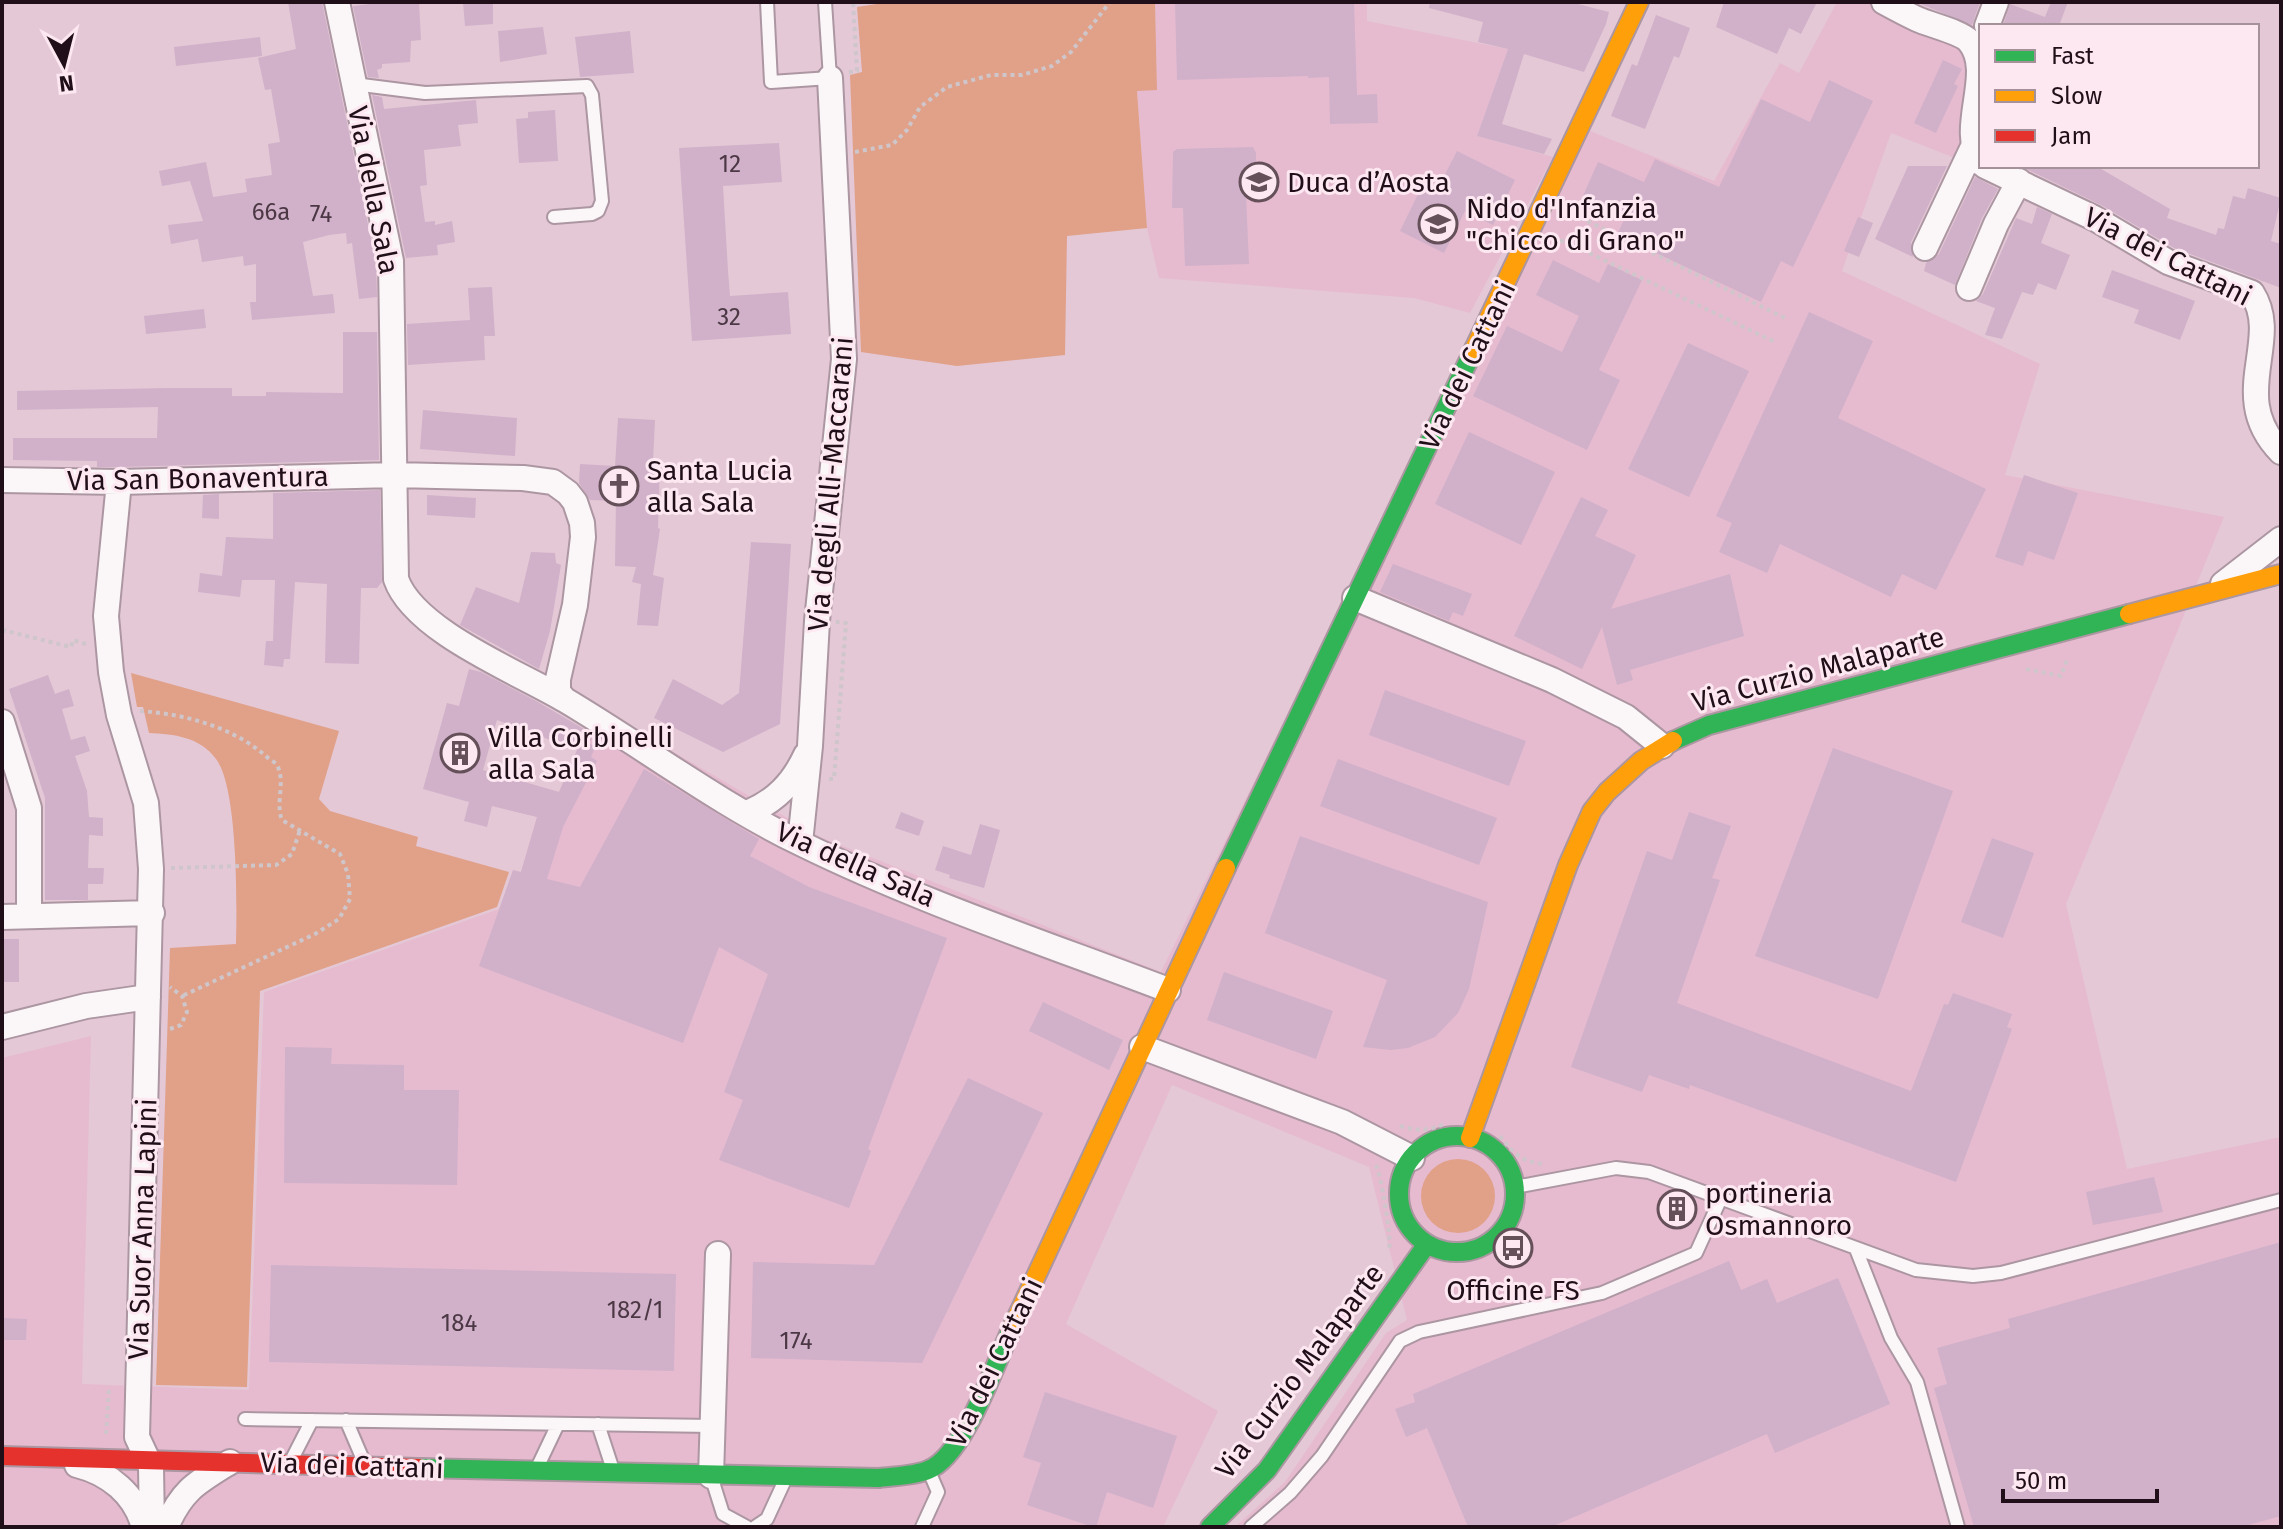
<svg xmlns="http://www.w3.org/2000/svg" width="2283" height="1529" font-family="'Fira Sans',sans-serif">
<rect width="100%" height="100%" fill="#e4c8d6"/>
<!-- built -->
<path fill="#e6bbcf" d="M1155,2H1367V21L1508,49L1477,136L1553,157L1470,313L1414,298L1159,278L1147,228L1137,90L1157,89Z
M1837,2H1869L1939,36L1968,51L1974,68L1960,160L1891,133L1842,271L2040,364L2005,475L2224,517L2066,904L2127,1169L2281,1137V1527H1235L1285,1482L1386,1333L1407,1320L1369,1167L1172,1085L1066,1324L1218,1411L1163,1527H2V1058L91,1036L82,1384L249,1390L264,992L499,909L521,872L537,817L489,805L497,774L559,792L596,707L820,837L1161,972L1575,125L1714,181L1780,63L1799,73Z"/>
<!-- green -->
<path fill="#e1a088" d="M890,2H1155L1157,90L1137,91L1147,228L1067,236L1065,355L957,366L861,352L850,75L862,72L857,7Z
M131,673L339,731L319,799L330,811L418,837L416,846L509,872L497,907L260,991L247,1387L156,1385L170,948L236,944C237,905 238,787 216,759C200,737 174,734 149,733L143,707H137Z
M1421 1196a37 37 0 1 1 74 0a37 37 0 1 1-74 0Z"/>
<!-- building -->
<path fill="#d0b1c9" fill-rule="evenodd" d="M288,2H322L376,263L377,297L359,299L352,243L347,244L346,233L329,235L303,242L313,296L333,294L335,313L252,320L250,302H256V264L244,266L243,256L202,262L198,239L171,244L168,225L203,221L190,181L162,186L159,171L206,162L213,197L247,192L245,179L272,175L268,144L280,142L271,89L265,90L258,58L296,49Z
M387,2H419L421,40L411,41L410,62L382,64V68L377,70L379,78L368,77L353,6Z
M463,2H493V24L465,26Z
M1175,2H1354L1357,95L1377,94L1378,123L1330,124L1329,77L1308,78V76L1177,80Z
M1430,2H1570L1609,12L1606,24L1584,72L1524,54L1502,124L1552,139L1544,154L1477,136L1508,49L1478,42L1483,22L1429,8Z
M1724,2H1817L1801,34L1789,28L1777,54L1716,27Z
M1916,2H1980L1972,25Z
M2051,2H2068L2060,23L2064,26H2003L2010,4L2045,17Z
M1656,15L1690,28L1679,58L1674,56L1645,129L1611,116L1632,64L1637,66Z
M543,27L547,54L500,62L498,31Z
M630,31L634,73L580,77L575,37Z
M260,37L262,56L176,66L174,47Z
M1943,60L1962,69L1954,84L1958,86L1936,133L1914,123Z
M1829,80L1873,101L1793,267L1781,261L1761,302L1617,235L1625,217L1582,198L1598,162L1644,182L1655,159L1719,187L1761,99L1810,122Z
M372,95L382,97L384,109L476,100L478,123L458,125L461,146L424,150L427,185L420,186L425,222L435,221V225L452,221L455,242L437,245L438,255L406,258Z
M555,110L558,161L519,163L516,119L528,118V112Z
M779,143L782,182L723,186L728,271L730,296L788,292L791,334L692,341L679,148Z
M1253,147L1256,153L1257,194H1246L1249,264L1185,266L1183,208H1172L1173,152L1177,149Z
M1457,151L1515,180L1493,225L1465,211L1444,253L1400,231L1421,188L1435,194Z
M1908,166H1947L1911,242L1913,257L1875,239Z
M2020,166H2096L2170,209L2167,218L2216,235L2218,228L2224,229L2233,196L2245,199L2248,188L2281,198L2271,241L2281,244V288L2174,248L2101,205Z
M1975,177L1998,189L1982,218L1955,285L1924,271L1926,263L1939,254Z
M2037,207L2052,214L2041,243L2070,255L2056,290L2038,283L2033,295L2022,292L2002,339L1985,335L1995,308L1976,301L1983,294L2016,218L2032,224Z
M1858,217L1873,223L1859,257L1844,251Z
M1553,260L1599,283L1608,264L1642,280L1599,370L1620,380L1587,450L1473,396L1507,326L1562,352L1579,316L1536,295Z
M2112,270L2195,301L2180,340L2134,323L2139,310L2102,297Z
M492,287L495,336H484L485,360L408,365L407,324L470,320L468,288Z
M204,309L206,328L146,334L144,316Z
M1809,312L1873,341L1838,418L1986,489L1936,590L1902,574L1891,597L1780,544L1767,573L1719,552L1732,523L1716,516Z
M343,332H377L379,460L119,467H97V461L13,460V438H157L158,407L17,410V391L170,388H232V396H266V392L343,393Z
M1688,343L1749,371L1689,497L1628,469Z
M423,410L517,418L515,456L420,449Z
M618,418L655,420L653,460H660L658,528L660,529L653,575L664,578L658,626L637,625L641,584L632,582L636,567L615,566L616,501L590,500L579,483L580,464L615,466Z
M1469,432L1555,472L1521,545L1435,504Z
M2024,475L2078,493L2054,560L2028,551L2023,566L1995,557Z
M380,490L382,582L377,588H361L359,664L325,663L327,584L295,582L290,659H284L283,667L264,665L266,641H273L275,580H242L240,597L198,592L200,573L222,576L226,537L273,539V493Z
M219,494V519L202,518L203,495Z
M427,495L476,498L475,518L427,515Z
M1581,497L1608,510L1595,536L1636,555L1611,609L1730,574L1744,636L1630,670L1633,680L1617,685L1602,627L1582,669L1514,636Z
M751,542L791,544L780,724L723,752L654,718L673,679L722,705L739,693Z
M531,552L555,553L556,563L561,565L550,631L539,669L460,625L476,587L519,603Z
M1393,564L1472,594L1463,616L1453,612L1449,621L1380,592Z
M469,669L481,672L538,702L594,735L589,743L595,747L591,757L597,761L563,827L547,879L580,887L644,769L759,839L750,856L809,887L947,938L868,1149L871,1151L849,1208L719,1160L743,1100L724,1092L768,974L719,947L683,1043L479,966L513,870L521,872L537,817L492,806L487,827L464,821L469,802L423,789L447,703L459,706ZM497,720L577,750L559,792L483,770Z
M48,675L55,694L69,689L74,706L62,709L71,740L85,736L90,751L75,756L87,791L89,817L103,818V836L89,835L88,868H104L103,884H88V900H45V798L9,689Z
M1385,690L1526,741L1509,786L1369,735Z
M1833,748L1953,791L1878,999L1755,956Z
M1338,759L1497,818L1479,865L1320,806Z
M901,812L924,821L919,836L895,828Z
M1689,812L1731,826L1712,878L1720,880L1677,1003L1911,1091L1944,1004L1948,1005L1953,993L2012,1014L2007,1027L2012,1029L1956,1182L1690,1085L1689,1089L1649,1075L1642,1092L1571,1067L1647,851L1672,860Z
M980,824L1000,830L984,888L949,878L950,875L935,870L943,846L971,855Z
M1300,836L1488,902L1469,989L1458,1013L1435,1037L1408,1048L1391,1050L1363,1047L1387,980L1265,933Z
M1992,838L2034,853L2003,938L1961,922Z
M2,939H19V982H2Z
M1224,972L1333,1011L1316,1059L1207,1020Z
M1043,1002L1123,1040L1109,1070L1029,1031Z
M285,1047L332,1048L331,1064L404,1065V1090H459L457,1185L284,1183Z
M968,1078L1043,1113L922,1363L751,1358L753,1262L874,1265Z
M2154,1177L2163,1212L2093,1225L2086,1192Z
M1671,1195L1691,1203L1683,1224L1663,1216Z
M2281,1242V1516L2241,1527H1974L1934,1388L1947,1384L1937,1348L2010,1328L2008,1319Z
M1729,1261L1741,1290L1767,1279L1777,1303L1838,1278L1890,1404L1775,1453L1767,1434L1551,1527H1468L1427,1428L1406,1437L1395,1409L1415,1402L1413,1394Z
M271,1265L676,1274L674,1371L269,1362Z
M2,1318L27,1319L26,1340H2Z
M1045,1392L1177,1436L1153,1508L1107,1492L1096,1527H1093L1027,1505L1041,1463L1023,1457Z"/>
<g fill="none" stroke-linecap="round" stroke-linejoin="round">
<!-- lane casing -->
<g stroke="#ac96a1" stroke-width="16">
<path id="lane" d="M767,2L771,82L830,78L825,2
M354,84L425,93L587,86L592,95L602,201L598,211L592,214L554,217
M1515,1187L1616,1168L1649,1172L1916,1270L1973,1276L2001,1273L2281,1200
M1856,1249L1891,1338L1917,1382L1958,1527
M245,1419L713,1426
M346,1420L364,1462
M598,1424L613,1470
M292,1459L312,1420
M537,1468L558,1424
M712,1479L723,1514L747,1527
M755,1527L767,1519L785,1480
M922,1527L938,1492L929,1471
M1251,1527L1290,1493L1322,1456L1400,1341L1419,1332L1602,1293L1696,1253L1721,1198"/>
</g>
<!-- street casing -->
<g stroke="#ac96a1" stroke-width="28">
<path id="street" d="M337,2L391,261L396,579C414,631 518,672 565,700C644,747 719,804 802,844C918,901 1047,944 1168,990
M1884,2C1895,8 1906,14 1917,19C1930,25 1961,32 1969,41C1996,73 1957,126 1981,163
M1987,26L1996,2
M1985,166L2094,218L2168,262L2252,293C2283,341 2226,396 2281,452
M1925,248L1972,149
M1969,288L1996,224L2019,181
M2,480L119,482L395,475L523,478L553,482L568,493L575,502L582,523L583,537L575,605L558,679V692L564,699
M119,482L106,616L111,672L119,715L146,803L151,869L137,1437L151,1467L152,1527
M2223,584L2281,539
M1355,598L1552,680L1626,717L1662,746
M2,722L29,808V916
M747,813C776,801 793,783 806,755
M800,843L810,746L817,621L844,359L830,78
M2,917L152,913
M2,1027L86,1006L148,997
M1142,1047L1342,1122L1412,1158
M77,1465C109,1473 135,1494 144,1527
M711,1476L718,1254
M166,1527C182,1490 196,1483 230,1462"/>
</g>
<!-- fast casing -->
<g stroke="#ac96a1" stroke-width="22">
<path id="fast" d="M1673,741L1709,725L2129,614
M1226,868L1474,349
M1399 1194a58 58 0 1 1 116 0a58 58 0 1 1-116 0Z
M419,1468L879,1478C894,1476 914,1476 928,1470C963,1457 994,1367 1010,1332
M1210,1527L1267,1470L1427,1244"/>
</g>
<!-- slow casing -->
<g stroke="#ac96a1" stroke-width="22">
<path id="slow" d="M1474,349L1639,2
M2129,614L2281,574
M1470,1138L1568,865L1592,811L1607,792L1641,761L1673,741
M1010,1332L1226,868"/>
</g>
<!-- jam casing -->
<g stroke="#ac96a1" stroke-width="22">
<path id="jam" d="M2,1456L419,1468"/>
</g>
<!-- path -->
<path stroke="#cec6ca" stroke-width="4" stroke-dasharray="4 4" stroke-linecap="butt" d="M849,72L857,71L853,2
M855,152L892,145L907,130L920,107L947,87L991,75H1022L1052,66L1071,52L1110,2
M1569,207L1573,214L1785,318
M1552,242L1564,241L1775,342
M2,630L71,647L73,640L86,644
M2026,669L2061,676L2068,657
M140,711C185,714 233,727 267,757C270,760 275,762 277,765C286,782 275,803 282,820L340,854L348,874L350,899L339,919L315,934L182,996
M829,779H834L846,623L836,622
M171,868L276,865L292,854L300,830
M170,1029L181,1025L187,1012L182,996L170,987
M1400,1126C1417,1131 1430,1131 1446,1123
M1500,1136C1512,1153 1524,1163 1545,1164
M1376,1165C1381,1177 1392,1238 1389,1250
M106,1434L109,1389"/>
<!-- lane -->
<use href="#lane" stroke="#fbf7f9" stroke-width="12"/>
<!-- street -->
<use href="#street" stroke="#fbf7f9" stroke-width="24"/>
<!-- fast -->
<use href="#fast" stroke="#30b455" stroke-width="18"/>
<!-- slow -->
<use href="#slow" stroke="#ff9f0a" stroke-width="18"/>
<!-- jam -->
<use href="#jam" stroke="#e5322d" stroke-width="18"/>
</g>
<!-- icons -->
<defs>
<g id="school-ring" transform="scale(2)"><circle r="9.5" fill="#fde8f1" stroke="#65505a" stroke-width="1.5"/><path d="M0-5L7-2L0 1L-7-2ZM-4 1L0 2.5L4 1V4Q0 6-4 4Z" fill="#65505a"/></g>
<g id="church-ring" transform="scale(2)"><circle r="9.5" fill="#fde8f1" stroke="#65505a" stroke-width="1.5"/><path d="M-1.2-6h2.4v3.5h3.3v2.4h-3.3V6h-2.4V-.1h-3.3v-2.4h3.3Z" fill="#65505a"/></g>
<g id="building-ring" transform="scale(2)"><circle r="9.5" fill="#fde8f1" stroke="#65505a" stroke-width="1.5"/><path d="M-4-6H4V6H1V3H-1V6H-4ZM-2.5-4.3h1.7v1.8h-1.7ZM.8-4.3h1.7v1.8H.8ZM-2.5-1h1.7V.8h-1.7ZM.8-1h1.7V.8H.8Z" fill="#65505a"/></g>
<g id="bus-ring" transform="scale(2)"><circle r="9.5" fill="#fde8f1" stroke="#65505a" stroke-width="1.5"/><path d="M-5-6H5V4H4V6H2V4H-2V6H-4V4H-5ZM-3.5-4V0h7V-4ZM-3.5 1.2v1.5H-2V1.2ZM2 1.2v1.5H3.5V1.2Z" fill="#65505a"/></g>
</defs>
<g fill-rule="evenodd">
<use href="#school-ring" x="1259" y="182"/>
<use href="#school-ring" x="1438" y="224"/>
<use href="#church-ring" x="619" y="486"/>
<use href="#building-ring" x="460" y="753"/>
<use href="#building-ring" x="1677" y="1209"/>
<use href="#bus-ring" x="1513" y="1248"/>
</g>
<g text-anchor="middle" stroke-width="6" stroke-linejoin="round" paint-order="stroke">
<!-- number labels -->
<g font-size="24" fill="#4c3844">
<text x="730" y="172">12</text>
<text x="271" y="220">66a</text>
<text x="321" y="222">74</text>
<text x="729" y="325">32</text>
<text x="635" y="1318">182/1</text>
<text x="459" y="1331">184</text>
<text x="796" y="1349">174</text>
</g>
<!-- poi labels -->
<g font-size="28" fill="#200f18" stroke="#fde8f1" text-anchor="start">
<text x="1287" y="192">Duca d’Aosta</text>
<text x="1466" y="218">Nido d'Infanzia<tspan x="1466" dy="32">"Chicco di Grano"</tspan></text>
<text x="647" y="480">Santa Lucia<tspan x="647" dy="32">alla Sala</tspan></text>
<text x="488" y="747">Villa Corbinelli<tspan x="488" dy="32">alla Sala</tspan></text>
<text x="1705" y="1203">portineria<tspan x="1705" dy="32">Osmannoro</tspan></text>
<text x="1513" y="1300" text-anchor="middle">Officine FS</text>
</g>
<!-- street labels -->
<g font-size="28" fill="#200f18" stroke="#fde8f1">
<text transform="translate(374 190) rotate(79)" y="10">Via della Sala</text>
<text transform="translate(2168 256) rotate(27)" y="10">Via dei Cattani</text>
<text transform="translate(1467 365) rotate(-64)" y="10">Via dei Cattani</text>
<text transform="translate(198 478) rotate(-1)" y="10">Via San Bonaventura</text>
<text transform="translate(830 484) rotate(-85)" y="10">Via degli Alli-Maccarani</text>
<text transform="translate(1818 669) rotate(-15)" y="10">Via Curzio Malaparte</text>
<text transform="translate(856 864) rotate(24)" y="10">Via della Sala</text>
<text transform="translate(142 1229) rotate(-88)" y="10">Via Suor Anna Lapini</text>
<text transform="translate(994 1362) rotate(-64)" y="10">Via dei Cattani</text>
<text transform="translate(1299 1371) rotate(-53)" y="10">Via Curzio Malaparte</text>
<text transform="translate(352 1465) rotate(2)" y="10">Via dei Cattani</text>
</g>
</g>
<!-- border -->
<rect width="2283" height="1529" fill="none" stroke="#200f18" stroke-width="8"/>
<!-- legend -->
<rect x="1979" y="24" width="280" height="144" fill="#fde8f1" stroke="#a5919a" stroke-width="2"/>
<rect x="1995" y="50" width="40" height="12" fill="#30b455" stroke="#a5919a" stroke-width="2"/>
<text x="2051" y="64" font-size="24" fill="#200f18">Fast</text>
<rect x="1995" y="90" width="40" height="12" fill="#ff9f0a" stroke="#a5919a" stroke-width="2"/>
<text x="2051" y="104" font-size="24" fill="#200f18">Slow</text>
<rect x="1995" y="130" width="40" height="12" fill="#e5322d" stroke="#a5919a" stroke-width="2"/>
<text x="2051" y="144" font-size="24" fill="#200f18">Jam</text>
<!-- north arrow -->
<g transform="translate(64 64) rotate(173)" stroke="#fde8f1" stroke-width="6" paint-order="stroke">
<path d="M0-6L14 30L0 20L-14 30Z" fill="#200f18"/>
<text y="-12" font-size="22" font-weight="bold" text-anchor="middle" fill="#200f18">N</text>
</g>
<!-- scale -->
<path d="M2003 1489v12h154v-12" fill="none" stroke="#200f18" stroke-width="4"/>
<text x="2015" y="1489" font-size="24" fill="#200f18" stroke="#fde8f1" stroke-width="6" paint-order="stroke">50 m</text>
</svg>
